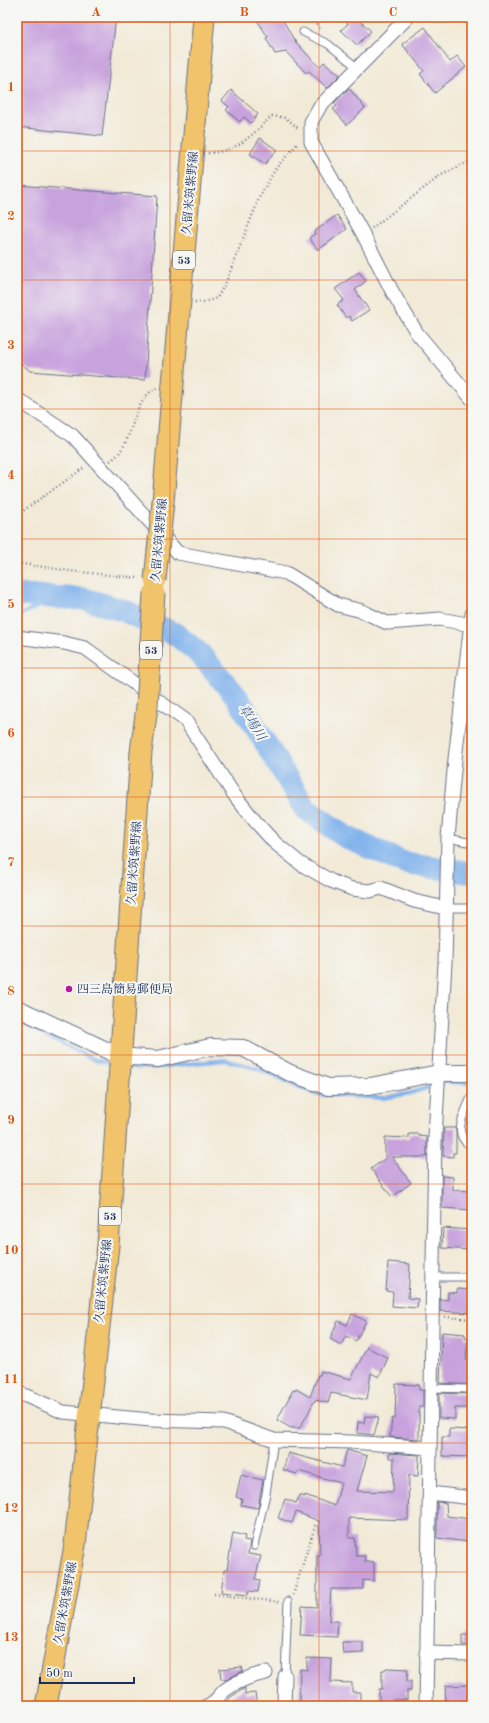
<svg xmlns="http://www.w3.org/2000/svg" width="489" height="1723" font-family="'Old Standard TT','Noto Serif JP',serif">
<rect width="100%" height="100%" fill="#f6f6f2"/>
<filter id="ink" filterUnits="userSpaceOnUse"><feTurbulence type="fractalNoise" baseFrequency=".025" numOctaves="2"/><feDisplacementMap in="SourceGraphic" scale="8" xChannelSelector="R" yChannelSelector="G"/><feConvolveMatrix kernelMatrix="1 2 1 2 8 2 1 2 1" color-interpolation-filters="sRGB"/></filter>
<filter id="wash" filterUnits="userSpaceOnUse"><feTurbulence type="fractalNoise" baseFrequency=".012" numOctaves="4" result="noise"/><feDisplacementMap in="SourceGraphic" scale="16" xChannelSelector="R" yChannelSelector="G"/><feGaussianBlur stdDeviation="0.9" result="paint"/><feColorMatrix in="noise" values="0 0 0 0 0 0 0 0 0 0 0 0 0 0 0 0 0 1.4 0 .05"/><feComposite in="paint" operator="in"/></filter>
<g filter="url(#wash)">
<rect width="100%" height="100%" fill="#f2ead7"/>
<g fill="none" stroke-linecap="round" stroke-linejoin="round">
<!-- stream -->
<path stroke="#80b2ec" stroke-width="4" d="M17,616L59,598
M17,1021L95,1060L115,1064
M126,1066L139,1068L156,1067L225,1060L256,1068L316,1094L384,1098L411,1093L445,1082L472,1083"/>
<!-- river -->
<path stroke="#80b2ec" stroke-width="23" d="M17,595L85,599L125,611L175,634L200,654L237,697L306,809L346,837L404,863L472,873"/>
</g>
<g id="blocks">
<!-- building -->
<path fill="#c7a2dd" d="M17,17H116L102,136L17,127Z
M255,17H281L294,40L319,67L324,62L340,75L327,88L309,71L306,73L286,52L275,54L266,38L268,37Z
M342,17H356L371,31L357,45L341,30L348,24Z
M425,27L450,62L457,56L466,67L435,93L420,74L424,71L402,44Z
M349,88L365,108L347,125L333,109L337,106L334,103Z
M231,90L258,114L251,123L244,117L240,122L226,110L229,107L222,101Z
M260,138L277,150L265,164L250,154Z
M17,185L157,196L145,380L30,371L17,360Z
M337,215L347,229L318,250L309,238L315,234L314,232Z
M359,272L366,281L355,290L369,310L352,321L349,316L346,318L337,305L344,300L335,289Z
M444,1128H456V1153H453V1157L443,1156Z
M409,1134H419V1136L427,1137V1156L426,1157H392L411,1183L392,1197L371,1169L387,1157H385V1137L409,1138Z
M442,1176L453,1177V1190L472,1191V1210L442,1208Z
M443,1228L472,1230V1250L442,1248Z
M388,1262L410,1264L408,1298L418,1299L417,1308L392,1306L393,1292L386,1291Z
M457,1289L472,1290V1313L440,1311V1299L448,1300V1292L457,1293Z
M352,1314L366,1321L356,1341L346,1336L341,1345L330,1339L338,1321L347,1325Z
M442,1332L465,1334V1337L468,1338L466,1359H472L471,1385L440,1383Z
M367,1347L388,1358L379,1377L371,1373L367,1400L331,1393L328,1403L315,1400L300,1428H291L277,1420L293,1390L295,1391L296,1389L310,1397L318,1375H320L321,1371L351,1379Z
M396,1384L419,1385V1390H423V1407H419V1439L390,1437L392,1418L395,1419Z
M439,1393L472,1394V1408H455V1419L439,1418Z
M365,1416L379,1417L374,1435L357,1433L358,1422L364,1423Z
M449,1429L472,1430V1457L442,1456V1437H449Z
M347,1450L367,1456L357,1491L393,1492L394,1458H389V1453L419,1455L418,1476L409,1475L408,1520L349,1518V1538H355L356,1556H365V1562H374V1581L363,1580V1589H331L329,1621H338L337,1637L300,1635L302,1606L317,1607V1555H320L319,1521L296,1512L292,1523L278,1518L285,1499L296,1503L299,1495L305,1497V1495L335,1506L341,1483L298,1471L297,1474L283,1470L288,1453L342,1467Z
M241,1475L263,1480L258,1508L241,1505L242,1499L236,1497Z
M437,1502L446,1503L447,1516L471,1519L469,1542L437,1538Z
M233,1533L245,1536L244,1540L250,1541L248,1554L261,1556L255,1579L260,1580L258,1592L248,1591V1595L221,1592L224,1570H227Z
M462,1635H472V1645H462Z
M342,1642H363V1653L343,1654Z
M307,1658L332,1659L331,1682L352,1683V1692H360V1706H299L300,1669L307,1670Z
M242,1667L243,1671L225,1680V1679H221L220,1669Z
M386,1668L408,1669L407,1681H411V1691H407V1700H394V1704H379V1689H382V1670H385Z
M468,1685V1689H472V1706H446L445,1686Z
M245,1688V1694L255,1693L257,1706H228L229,1698Z"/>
</g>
</g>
<g filter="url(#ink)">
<use href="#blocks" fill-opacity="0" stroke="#667088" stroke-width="1"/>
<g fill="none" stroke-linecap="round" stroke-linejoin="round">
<!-- service casing -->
<g stroke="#667088" stroke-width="9">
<path id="service" d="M303,32L328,44L358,68
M448,838L472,843
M445,908H472
M472,1095C465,1112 450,1136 472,1146
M432,1277H466
M431,1388L468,1389
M254,1546L266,1494L274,1440
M285,1676L288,1601"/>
</g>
<!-- minor casing -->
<g stroke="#667088" stroke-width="15">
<path id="minor" d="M408,17L320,106L311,122V142L363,234L393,293L417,333L472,399
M17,399L73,436L178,553L286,573L338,605L362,611L387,623L440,619L472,625
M17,637L64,643L85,648L185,720L235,796L255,821L274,842L301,864L331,881L352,889L370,891L381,888L414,901L445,908
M17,1392L63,1412L151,1420L224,1422L274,1440L352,1442L430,1448
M430,1493L472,1498
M426,1653L472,1654
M206,1706C215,1704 219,1695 225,1690C236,1682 253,1675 266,1673
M284,1706L285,1676
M426,1706L435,1137L445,963L448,838L455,759L472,614"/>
</g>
<!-- tertiary casing -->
<g stroke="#667088" stroke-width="18">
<path id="tertiary" d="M17,1008L119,1056L158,1059L210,1047L243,1048L290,1073L328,1087L370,1086L439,1073H472"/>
</g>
<!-- primary casing -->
<g stroke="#667088" stroke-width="23">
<path id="primary" d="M163,502L204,17
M46,1706L75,1545L108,1245L141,752L147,707"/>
</g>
<!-- path -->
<path stroke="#667088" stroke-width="2.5" stroke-dasharray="1 3" stroke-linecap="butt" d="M313,17L320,29
M208,153C240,151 250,136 272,116L286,118L298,128
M372,228L440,176L472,160
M195,302H205L217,298L226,282L260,196L276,168L298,143
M110,461C136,445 129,401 158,387
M17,515L85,467
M17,563L70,571L139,578
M445,1317L472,1319
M214,1594L279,1602
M293,1595L316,1523"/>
<!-- service -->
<use href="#service" stroke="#fff" stroke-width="7"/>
<!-- minor -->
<use href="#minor" stroke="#fff" stroke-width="13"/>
<!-- tertiary -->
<use href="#tertiary" stroke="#fff" stroke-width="16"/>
<!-- primary -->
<use href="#primary" stroke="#f1c36a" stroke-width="21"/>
<!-- primary-bridge casing -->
<g stroke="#667088" stroke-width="23" stroke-linecap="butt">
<path id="primary-bridge" d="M155,580L163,502
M147,707L154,593"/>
</g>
<!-- primary-bridge -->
<use href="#primary-bridge" stroke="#f1c36a" stroke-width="21"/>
</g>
</g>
<!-- grid -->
<path fill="none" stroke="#de5710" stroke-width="1" stroke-opacity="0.55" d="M170,17V1706M319,17V1706M17,151H472M17,280H472M17,409H472M17,539H472M17,668H472M17,797H472M17,926H472M17,1055H472M17,1184H472M17,1314H472M17,1443H472M17,1572H472"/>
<!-- markers -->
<circle fill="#b5179e" stroke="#f6f6f2" stroke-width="1.5" cx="69" cy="989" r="4"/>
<g text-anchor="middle" stroke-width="4" stroke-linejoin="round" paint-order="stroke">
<!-- shield labels -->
<g fill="#f6f6f2" stroke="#5d6b8a" stroke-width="1">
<rect x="173" y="251" width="22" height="18" rx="3"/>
<rect x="140" y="641" width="22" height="18" rx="3"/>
<rect x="99" y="1207" width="22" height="18" rx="3"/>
</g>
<g font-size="11" font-weight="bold" fill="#1b2f5e">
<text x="184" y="264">53</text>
<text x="151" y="654">53</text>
<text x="110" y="1220">53</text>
</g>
<!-- street labels -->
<g font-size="12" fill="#1b2f5e" stroke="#f6f6f2">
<text transform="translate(190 193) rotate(-85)" y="4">久留米筑紫野線</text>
<text transform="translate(159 540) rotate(-85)" y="4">久留米筑紫野線</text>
<text transform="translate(134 863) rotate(-86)" y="4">久留米筑紫野線</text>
<text transform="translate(103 1281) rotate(-84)" y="4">久留米筑紫野線</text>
<text transform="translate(65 1603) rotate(-80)" y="4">久留米筑紫野線</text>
</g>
<!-- poi labels -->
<g font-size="12" fill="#1b2f5e" stroke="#f6f6f2" text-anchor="start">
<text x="77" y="993">四三島簡易郵便局</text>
</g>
<!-- water labels -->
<g font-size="13" font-style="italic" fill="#395689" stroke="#f6f6f2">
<text transform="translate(253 722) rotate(58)" y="5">草場川</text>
</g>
</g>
<!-- margin -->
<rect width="489" height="1723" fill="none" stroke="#f6f6f2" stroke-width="44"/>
<!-- scale -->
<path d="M40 1677v6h94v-6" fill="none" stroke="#1b2f5e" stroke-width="2"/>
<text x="46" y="1677" font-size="12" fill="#1b2f5e" stroke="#f6f6f2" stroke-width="3" paint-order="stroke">50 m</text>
<rect x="22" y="22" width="445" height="1679" fill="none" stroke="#de5710" stroke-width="1.5"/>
<g font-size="13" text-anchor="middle" font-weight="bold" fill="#de5710">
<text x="96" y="16">A</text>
<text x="244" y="16">B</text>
<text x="393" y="16">C</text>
<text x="11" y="91">1</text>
<text x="11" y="220">2</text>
<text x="11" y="349">3</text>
<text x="11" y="479">4</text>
<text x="11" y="608">5</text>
<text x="11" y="737">6</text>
<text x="11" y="866">7</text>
<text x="11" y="995">8</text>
<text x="11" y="1124">9</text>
<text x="11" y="1254">10</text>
<text x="11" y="1383">11</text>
<text x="11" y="1512">12</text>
<text x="11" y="1641">13</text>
</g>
</svg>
